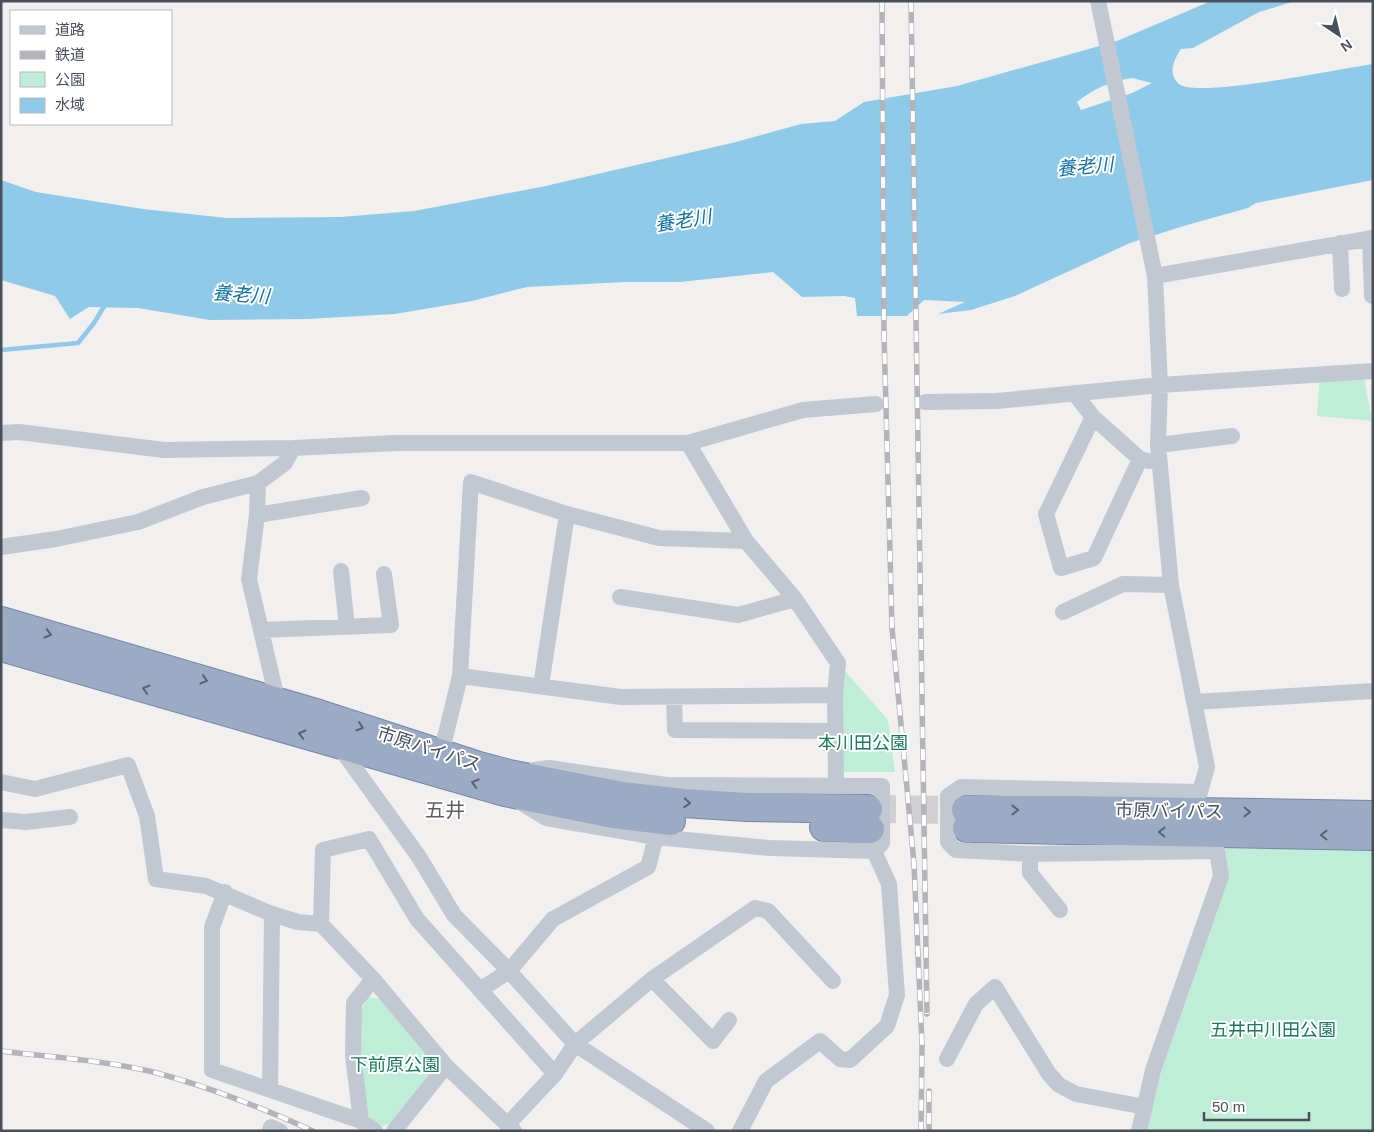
<svg xmlns="http://www.w3.org/2000/svg" width="1374" height="1132" font-family="Arial,'Noto Sans JP',sans-serif">
<rect width="100%" height="100%" fill="#f2f0ef"/>
<!-- green -->
<path fill="#c0edd8" d="M1363,372L1372,421L1317,416L1320,375Z
M838,663L888,720L895,772H835Z
M1221,833L1373,836V1131H1139L1221,876Z
M368,997L380,999L437,1060L435,1070L392,1123L383,1126L373,1121L367,1113L359,1055L362,1008Z"/>
<!-- water -->
<path fill="#8fcae8" fill-rule="evenodd" d="M1211,1H1295L1259,12L1193,48L1181,49C1174,60 1167,73 1179,84C1195,99 1344,68 1373,64V180L1256,203L1248,208L1187,225L1130,243L1015,296L971,310L938,314L965,302L924,300L907,316H857L855,298L844,296L802,297L773,272L680,282H625L527,287L472,301L395,314L307,319L210,320L138,308L89,307L70,319L55,296L1,280V180L36,192L143,209L227,218L341,217L414,211L541,187L732,143L801,124L835,121L864,102L957,86L1117,41ZM1132,78L1152,83L1132,93L1081,110L1077,102C1095,88 1109,82 1132,78Z"/>
<g fill="none" stroke-linecap="round" stroke-linejoin="round">
<!-- stream -->
<path stroke="#8fcae8" stroke-width="4.5" d="M1,350L78,343L94,323L106,303"/>
<!-- trunk-tunnel -->
<path stroke="#d0d0d2" stroke-width="28" stroke-dasharray="28 14" stroke-linecap="butt" d="M868,809L966,810"/>
<!-- trunk casing -->
<g stroke="#7586a8" stroke-width="30">
<path id="trunk" d="M1,621L319,714L479,766L509,774L622,796L683,803L747,807L868,809
M1,647L505,792L613,814L671,821
M966,810H1071L1373,815
M824,827L870,829
M967,828L1373,836"/>
</g>
<!-- minor -->
<path stroke="#c1c8d1" stroke-width="16" d="M1098,1L1155,276L1160,385L1158,445L1171,585L1207,767L1200,792L961,787L948,796V842L956,850L1030,854L1217,851L1221,876L1153,1070L1139,1131
M1370,238L1372,296
M1340,243L1342,289
M1155,276L1373,238
M1074,393L1093,417L1140,459L1149,461
M925,402L997,401L1160,385L1373,371
M1093,417L1046,514L1061,568L1094,558L1140,459
M1,433L19,432L164,450L293,448L396,443H688L803,410L876,404
M688,443L746,541L795,599L838,663L835,695L836,785
M1158,445L1232,436
M257,515L362,498
M1,547L56,539L138,522L203,497L258,483
M341,571L347,627
M620,597L738,615L795,599
M1063,612L1123,584L1171,585
M261,630L391,625L384,574
M460,676L621,697L835,695
M541,686L567,514
M674,697L675,730L836,731
M1195,702L1373,691
M278,703L249,579L257,515L258,483L285,463L293,448
M338,745L419,857L454,915L509,971L575,1044L707,1131
M441,754L460,676L471,482L567,514L659,538L746,541
M1,782L35,789L128,765L147,816L156,879L206,886L272,914L298,922L321,924L373,979L446,1066L514,1131
M520,802L546,818L656,837L770,848L874,851L882,843V786L666,785L549,768L534,770
M1,820L26,822L70,817
M1030,854V873L1060,910
M225,892L212,927V1070L361,1121L375,1131
M321,924L323,850L369,839L417,919L555,1074L507,1125
M652,979L713,1041L729,1020
M480,990L509,971L553,919L648,867L656,837
M947,1059L976,1004L995,987L1049,1074L1059,1085L1076,1094L1145,1107
M555,1074L575,1044L652,979L755,908L768,911L833,981
M270,1089L272,914
M361,1121L353,1055L354,1003L373,979
M270,1131L271,1127L280,1131
M394,1131L446,1066
M740,1131L766,1081L820,1041L840,1059L850,1060L887,1026L897,995L889,884L874,851"/>
<!-- trunk -->
<use href="#trunk" stroke="#9cabc4" stroke-width="28"/>
<!-- rail casing -->
<g stroke="#b2b4b9" stroke-width="5.5">
<path id="rail" d="M882,1L884,334L892,628L914,864L922,1044L921,1131
M911,1L927,1014
M1,1051C50,1057 100,1060 149,1071C205,1085 260,1107 313,1131
M929,1091V1131"/>
</g>
<!-- rail -->
<use href="#rail" stroke="#fff" stroke-width="4" stroke-dasharray="11" stroke-linecap="butt"/>
</g>
<!-- one-way arrows -->
<defs><path id="oneway-chevron" d="M-2-3.5L2.5 0L-2 3.5" fill="none" stroke-width="1.6" stroke-linecap="round" stroke-linejoin="round" transform="scale(1.25)"/></defs>
<g stroke="#596271">
<use href="#oneway-chevron" transform="translate(48 634) rotate(16)"/>
<use href="#oneway-chevron" transform="translate(204 680) rotate(17)"/>
<use href="#oneway-chevron" transform="translate(146 689) rotate(-164)"/>
<use href="#oneway-chevron" transform="translate(360 727) rotate(18)"/>
<use href="#oneway-chevron" transform="translate(302 734) rotate(-164)"/>
<use href="#oneway-chevron" transform="translate(475 783) rotate(-164)"/>
<use href="#oneway-chevron" transform="translate(687 803) rotate(4)"/>
<use href="#oneway-chevron" transform="translate(1015 810)"/>
<use href="#oneway-chevron" transform="translate(1247 812) rotate(1)"/>
<use href="#oneway-chevron" transform="translate(1162 832) rotate(-179)"/>
<use href="#oneway-chevron" transform="translate(1324 835) rotate(-179)"/>
</g>
<g text-anchor="middle" stroke-width="4" stroke-linejoin="round" paint-order="stroke">
<!-- park labels -->
<g font-size="18" fill="#1b7b58" stroke="#fff">
<text x="863" y="749">本川田公園</text>
<text x="1273" y="1036">五井中川田公園</text>
<text x="395" y="1071">下前原公園</text>
</g>
<!-- street labels -->
<g font-size="18" fill="#48505c" stroke="#fff">
<text transform="translate(429 749) rotate(18)" y="6">市原バイパス</text>
<text transform="translate(1169 811) rotate(1)" y="6">市原バイパス</text>
</g>
<!-- water labels -->
<g font-size="19" font-style="italic" fill="#1372a4" stroke="#fff">
<text transform="translate(1085 166) rotate(-5)" y="7">養老川</text>
<text transform="translate(683 220) rotate(-9)" y="7">養老川</text>
<text transform="translate(241 294) rotate(4)" y="7">養老川</text>
</g>
<!-- quarter labels -->
<g font-size="20" fill="#5c5f64" stroke="#fff">
<text x="445" y="817">五井</text>
</g>
</g>
<!-- border -->
<rect width="1374" height="1132" fill="none" stroke="#48505c" stroke-width="5"/>
<!-- legend -->
<rect x="10" y="10" width="162" height="115" fill="#ffffff" stroke="#b6b9be"/>
<rect x="20" y="26" width="25" height="8" fill="#c1c8d1" stroke="#b6b9be"/>
<text x="55" y="35" font-size="15" fill="#48505c">道路</text>
<rect x="20" y="51" width="25" height="8" fill="#b2b4b9" stroke="#b6b9be"/>
<text x="55" y="60" font-size="15" fill="#48505c">鉄道</text>
<rect x="20" y="72" width="25" height="15" fill="#c0edd8" stroke="#b6b9be"/>
<text x="55" y="85" font-size="15" fill="#48505c">公園</text>
<rect x="20" y="98" width="25" height="15" fill="#8fcae8" stroke="#b6b9be"/>
<text x="55" y="110" font-size="15" fill="#48505c">水域</text>
<!-- north arrow -->
<g transform="translate(1339 35) rotate(145)" stroke="#ffffff" stroke-width="4" paint-order="stroke">
<path d="M0-4L9 19L0 12L-9 19Z" fill="#48505c"/>
<text y="-8" font-size="14" font-weight="bold" text-anchor="middle" fill="#48505c">N</text>
</g>
<!-- scale -->
<path d="M1204 1112v8h105v-8" fill="none" stroke="#48505c" stroke-width="2.5"/>
<text x="1212" y="1112" font-size="15" fill="#48505c" stroke="#ffffff" stroke-width="4" paint-order="stroke">50 m</text>
</svg>
